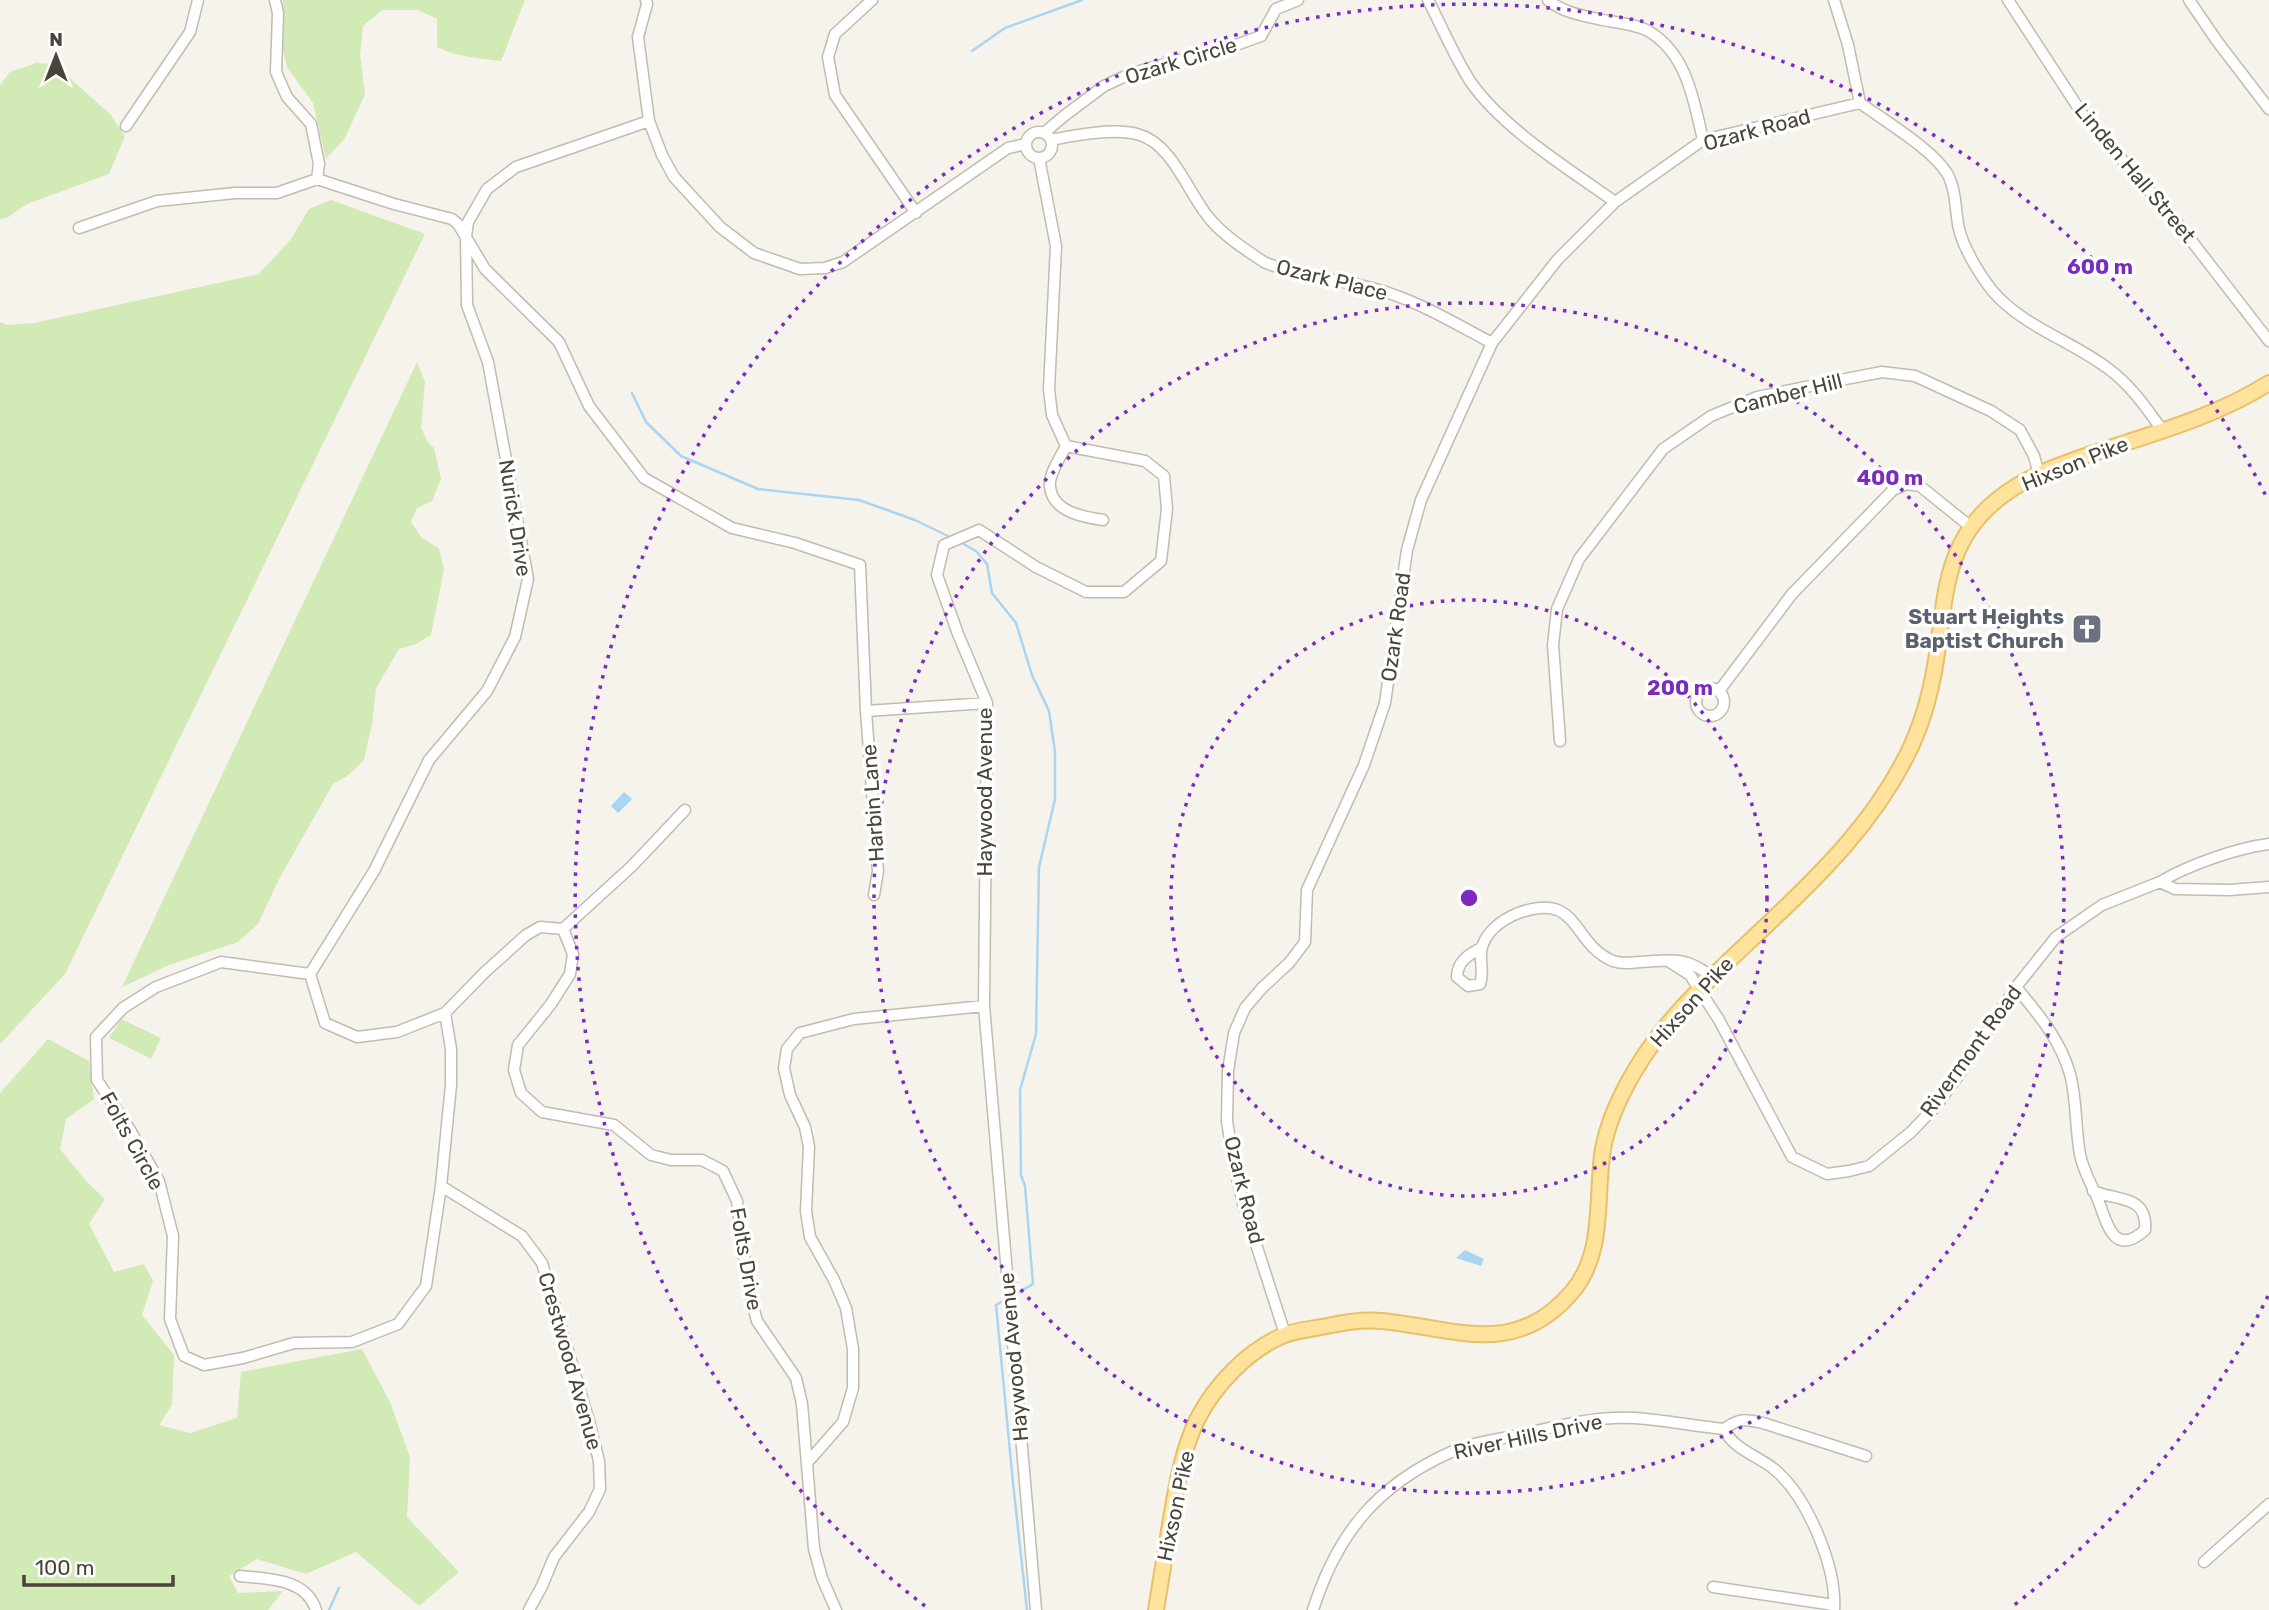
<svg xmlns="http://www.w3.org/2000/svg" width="2269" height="1610" font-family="Rubik,sans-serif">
<rect width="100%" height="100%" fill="#f6f3ec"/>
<!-- green -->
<path fill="#d2eab5" d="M283,0H525L501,61C479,58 457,57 437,47V19L418,10H382L363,26L360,55L365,94L345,138L326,159L313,103L287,67L281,42Z
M36,63L54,64L110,114L125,136L109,174L27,204L7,218L0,219V85L10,72Z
M331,200L425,234L65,974L0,1044V322L7,325L34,323L259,274L291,239L309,209Z
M417,362L425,382L421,428L427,441L434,448L441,479L432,501L417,508L411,522L421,537L439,549L444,569L431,635L416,644L399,649L376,688L372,724L364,760L347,776L333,784L279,879L258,924L238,942L169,965L122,987Z
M121,1019L161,1038L151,1059L109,1038Z
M48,1039L89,1061L94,1099L66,1119L60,1149L86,1181L105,1199L89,1224L114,1272L144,1264L153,1281L142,1315L174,1355L172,1405L159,1425L190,1433L237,1418L241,1372L362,1349L390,1402L410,1457L407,1517L459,1572L419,1606L356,1552L306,1574L257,1559L229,1576L238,1593L283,1591L268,1610H0V1093Z"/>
<!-- water -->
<path fill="#a9d4f2" d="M624,792L632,799L618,813L611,806Z
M1465,1250L1484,1259L1481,1266L1456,1258Z"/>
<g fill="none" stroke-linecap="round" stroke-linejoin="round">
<!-- stream -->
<path stroke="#a9d4f2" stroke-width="2.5" d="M972,51L1005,28L1082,0
M632,393L646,422L681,456L758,489L859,500L915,520L952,538
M958,541L976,551L987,564L992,593L1016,623L1032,675L1049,711L1055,752V799L1039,867L1036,1034L1020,1090L1021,1175L1025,1186L1033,1284L1011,1297
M1005,1300L996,1305L1013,1483L1027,1610
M329,1610L339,1588"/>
<!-- minor casing -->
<g stroke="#c2bbae" stroke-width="13">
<path id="minor" d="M275,0L278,13L276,72L287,97L311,124L319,164L317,179
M646,0L647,4L638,37L649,121L662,155L674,177L720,227L754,253L800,269L825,268L843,262L1008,148L1026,144
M872,0L835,34L828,57L835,95L916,213
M1428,0C1442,27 1454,56 1470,81C1502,128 1569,169 1615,202
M1548,0C1563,13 1585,16 1603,20C1618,23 1637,24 1650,32C1687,55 1694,101 1703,140
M1834,0L1848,45L1860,103C1885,121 1937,152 1949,177C1957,194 1955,212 1959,229C1964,250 1984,283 1999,298C2029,328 2072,342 2106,367C2129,383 2146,407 2162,430
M2008,0L2083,115L2180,226L2269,341
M2189,0L2217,41L2269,109
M1276,9L1298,0
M126,126L190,32L198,0
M1026 145a13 13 0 1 1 26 0a13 13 0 1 1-26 0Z
M1044,133L1064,116L1104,86L1132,73L1236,45L1261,36L1276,9
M1051,140C1075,135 1116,127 1140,135C1173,145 1189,195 1210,219C1224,236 1246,250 1264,262C1272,266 1281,268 1289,270C1317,279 1345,281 1372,288C1415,299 1454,323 1492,343
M317,179L394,204L452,219L458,224L485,269L559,342L589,406L644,478L732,528L795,543L860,565L866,711L878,871L874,895
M79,228L157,201L235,193H277L317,179
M1066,446C1061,456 1048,475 1050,487C1053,512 1083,517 1103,520
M1696 702a14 14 0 1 1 28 0a14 14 0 1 1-28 0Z
M1719,691L1792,594L1893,490L1907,484L1920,486L1972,528
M866,711L987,703
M1560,741L1553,645L1557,609L1579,559L1663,449L1711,416L1757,397L1830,382L1882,372L1915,376L1991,411L2020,430L2034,456L2039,474
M2269,844C2237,848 2188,865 2160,882L2175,889L2229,890L2269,887
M563,929L573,954L570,974L551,1004L518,1045L514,1070L521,1093L542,1112L614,1125L651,1155L671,1160H702L723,1171L737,1201L748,1287L757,1321L796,1378L802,1404L814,1549L822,1578L836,1610
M563,929L632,866L685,810
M1481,948C1468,955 1457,962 1457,977L1468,986L1480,984C1485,970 1478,958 1482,947C1487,931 1502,920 1516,914C1580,889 1571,944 1613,961C1622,964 1631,963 1640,962C1672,960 1685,956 1711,976
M1670,962L1690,975L1719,1020L1792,1157L1827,1174L1849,1171L1869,1166L1911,1132L1934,1108L1956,1079L2016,987L2056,937L2102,905L2160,882
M310,974L221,962L156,987L123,1008L96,1037L97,1080L130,1130L159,1181L173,1236L170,1319L184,1356L204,1365L243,1358L294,1343L352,1342L398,1324L426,1286L441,1186L451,1085V1049L445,1013
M310,974L374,871L429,760L487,691L515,637L528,579L488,362L467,305L466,236L468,222L487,189L516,167L649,121
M310,974L325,1023L357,1037L397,1032L445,1013L485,972L526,935L540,927L563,929
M2016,987C2038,1014 2060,1039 2070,1074C2077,1100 2075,1128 2080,1154C2083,1172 2094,1188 2100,1205C2108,1228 2116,1256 2145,1230C2148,1194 2116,1201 2093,1191
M441,1186L522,1236L542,1263L589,1421L599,1461L600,1489L589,1512L554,1557L542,1586L529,1610
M1285,1334L1244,1207L1234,1165L1227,1121L1228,1071L1234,1033L1245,1008L1262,988L1289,963L1305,942L1307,890L1364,765L1385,703L1407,550L1421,500L1492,343L1558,259L1615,202L1703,140L1860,103
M1724,1429C1733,1449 1758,1456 1774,1469C1807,1496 1837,1567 1834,1610
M1724,1429C1739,1418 1745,1419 1763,1423L1866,1456
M807,1463L843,1422L853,1388V1349L846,1308L834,1280L810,1237L806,1211L809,1147L805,1127L790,1095L784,1068L787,1049L800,1033L854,1019L984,1006
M2204,1562L2269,1504
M240,1576C268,1579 306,1578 316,1610
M1713,1587L1834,1605
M1036,1610L984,1006L987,703L958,634L937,575L944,545L979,530L1036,567L1086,592H1124L1161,561L1167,509L1164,476L1145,461L1066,446L1052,415L1049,389L1056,246L1039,158
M1313,1610C1337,1534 1377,1485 1451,1452C1473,1442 1501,1439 1524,1434C1560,1425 1597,1416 1634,1418C1664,1420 1694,1426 1724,1429"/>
</g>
<!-- primary casing -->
<g stroke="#e6c16a" stroke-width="18">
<path id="primary" d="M1156,1610C1161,1579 1166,1549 1171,1518C1177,1485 1182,1451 1197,1420C1214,1386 1247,1351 1282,1336C1295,1330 1312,1329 1327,1326C1345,1322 1363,1319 1382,1321C1454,1328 1515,1359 1572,1292C1606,1252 1595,1196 1603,1149C1608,1121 1620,1096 1634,1072C1669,1012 1721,969 1771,921C1823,872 1873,822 1906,757C1921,728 1931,692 1936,660C1946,599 1943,543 1997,500C2026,476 2062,464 2097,452C2155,433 2217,416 2269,383"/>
</g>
<!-- minor -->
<use href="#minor" stroke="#fff" stroke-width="10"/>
<!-- primary -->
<use href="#primary" stroke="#ffe39c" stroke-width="14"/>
</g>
<!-- distance rings -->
<g fill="none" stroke="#7b2cbf" stroke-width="3.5" stroke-dasharray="3.5 7">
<circle cx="1469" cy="898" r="298"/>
<circle cx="1469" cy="898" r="595"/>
<path d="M2268 1296A893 893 0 0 1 2013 1606M925 1606A893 893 0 1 1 2268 500"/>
</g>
<!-- icons -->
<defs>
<g id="church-square" transform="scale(1.575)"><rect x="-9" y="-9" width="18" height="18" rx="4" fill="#6b7280" stroke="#fff"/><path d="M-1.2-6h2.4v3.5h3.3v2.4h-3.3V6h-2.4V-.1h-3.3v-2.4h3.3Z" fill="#fff"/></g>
</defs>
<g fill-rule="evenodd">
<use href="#church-square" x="2087" y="629"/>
</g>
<g text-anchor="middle" stroke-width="7" stroke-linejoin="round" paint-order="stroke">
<!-- street labels -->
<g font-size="21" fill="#4b4439" stroke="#fff">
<text transform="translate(1181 61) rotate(-17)" y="7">Ozark Circle</text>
<text transform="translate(1757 130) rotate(-15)" y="7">Ozark Road</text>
<text transform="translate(2135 173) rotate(50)" y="7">Linden Hall Street</text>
<text transform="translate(1332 280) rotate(14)" y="7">Ozark Place</text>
<text transform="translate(1788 394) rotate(-14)" y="7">Camber Hill</text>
<text transform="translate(2075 464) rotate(-22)" y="7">Hixson Pike</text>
<text transform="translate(515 518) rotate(81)" y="7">Nurick Drive</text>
<text transform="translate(1396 627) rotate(-82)" y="7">Ozark Road</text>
<text transform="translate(985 792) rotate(-90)" y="7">Haywood Avenue</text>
<text transform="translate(873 803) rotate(-94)" y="7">Harbin Lane</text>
<text transform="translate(1692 1002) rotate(-48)" y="7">Hixson Pike</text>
<text transform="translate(1971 1051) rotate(-54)" y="7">Rivermont Road</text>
<text transform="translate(132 1141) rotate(61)" y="7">Folts Circle</text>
<text transform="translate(1244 1190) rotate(76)" y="7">Ozark Road</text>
<text transform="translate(746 1259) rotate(80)" y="7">Folts Drive</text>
<text transform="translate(1014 1357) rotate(-95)" y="7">Haywood Avenue</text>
<text transform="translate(570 1361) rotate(74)" y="7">Crestwood Avenue</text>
<text transform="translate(1528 1437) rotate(-12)" y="7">River Hills Drive</text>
<text transform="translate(1176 1506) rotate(-78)" y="7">Hixson Pike</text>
</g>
<!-- worship labels -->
<g font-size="21" font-weight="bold" fill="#5b616d" stroke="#fff" text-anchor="end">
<text x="2064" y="624">Stuart Heights<tspan x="2064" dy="24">Baptist Church</tspan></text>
</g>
</g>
<circle cx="1469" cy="898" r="10" fill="#7b2cbf" stroke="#fff" stroke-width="3.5"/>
<g font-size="21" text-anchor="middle" font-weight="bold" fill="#7b2cbf" stroke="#fff" stroke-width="7" stroke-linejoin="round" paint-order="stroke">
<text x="2100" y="274">600 m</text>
<text x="1890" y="485">400 m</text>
<text x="1680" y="695">200 m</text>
</g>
<!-- north arrow -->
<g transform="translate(56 56)" stroke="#ffffff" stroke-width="5" paint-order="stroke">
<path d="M0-5L12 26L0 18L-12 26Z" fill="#4b4439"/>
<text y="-10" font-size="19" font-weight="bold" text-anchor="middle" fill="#4b4439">N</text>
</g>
<!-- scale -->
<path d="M24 1575v10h149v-10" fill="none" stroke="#4b4439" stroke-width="3.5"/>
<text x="35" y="1575" font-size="21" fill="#4b4439" stroke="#ffffff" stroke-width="5" paint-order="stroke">100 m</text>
</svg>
